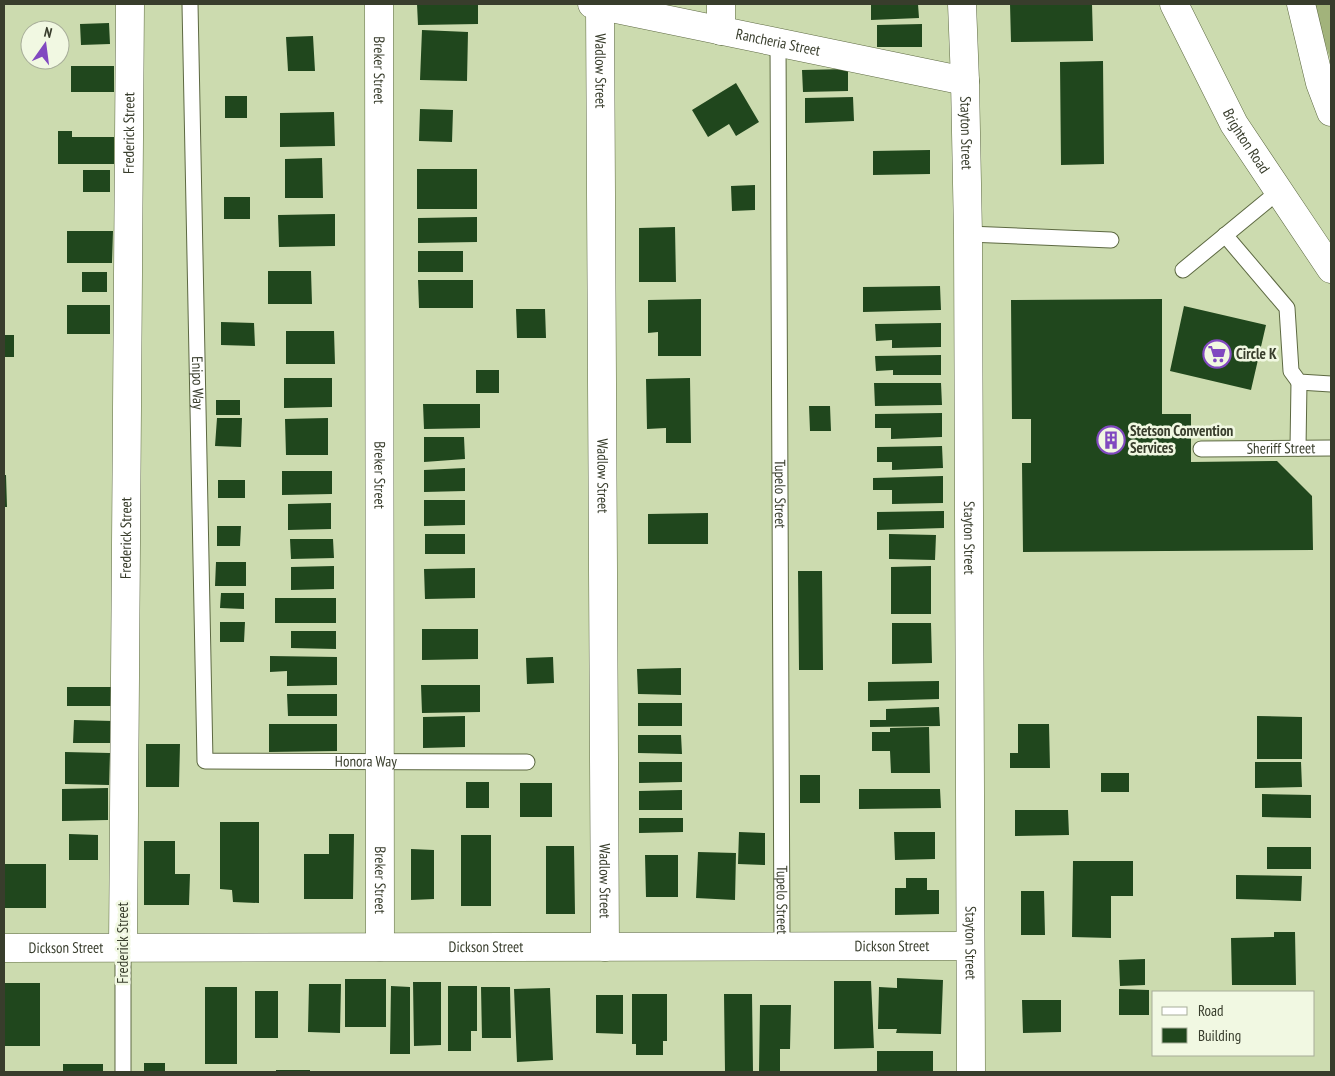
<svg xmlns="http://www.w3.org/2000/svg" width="1335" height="1076" font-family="'PT Sans Narrow',sans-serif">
<rect width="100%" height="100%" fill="#ccdbaf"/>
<!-- green -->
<path fill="#a2b37b" d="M1312,4H1331V61Z"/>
<!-- building -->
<path fill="#20471d" d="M417,4H478V24L418,25Z
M871,4H918L919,18L871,20Z
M1010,4H1092L1093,41L1011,42Z
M109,23L110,44L81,45L80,24Z
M922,24V47H877V25Z
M422,30L468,32L467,81L420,80Z
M313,36L315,71H288L286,37Z
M1103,61L1104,164L1061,165L1060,62Z
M71,66H114V92H71Z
M848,69V91L803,92L802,70Z
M736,83L759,122L736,136L729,124L708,137L692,110Z
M225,96H247V118H225Z
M853,97L854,121L805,123V98Z
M420,109L453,110L452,142L419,141Z
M334,112L335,146L280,147V113Z
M58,131H72V137H114V164H58Z
M930,150V174L873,175V151Z
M322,158L323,198H285V159Z
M417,169H477V209H417Z
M83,170H110V192H83Z
M755,185V210L732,211L731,186Z
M224,197H250V219H224Z
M335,214V246L279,247L278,215Z
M477,217V242L418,243V218Z
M675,227L676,282H639V228Z
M67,231H113L112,263H67Z
M418,251H463V272H418Z
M268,271H311L312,304H268Z
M82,272H107V292H82Z
M418,280H473V308H419Z
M940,286L941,310L863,312V287Z
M701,299V356H658V332L648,333V300Z
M1162,299V414H1191V462L1277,461L1312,496L1313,550L1023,552L1022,463H1031V419H1012L1011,300Z
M67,305H110V334H67Z
M1184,306L1266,325L1251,390L1170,371Z
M516,309H545L546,338H517Z
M221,322L254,323L255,346L221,345Z
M941,323V347L892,348V340L876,341L875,324Z
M286,331H334L335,364H286Z
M4,335H14V357H4Z
M941,355V375H893V370L876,371L875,356Z
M476,370H499V393H476Z
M284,378H332V407L284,408Z
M690,378L691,443H666V428L647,429L646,379Z
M874,383H941L942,405L875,406Z
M216,400H240V415H216Z
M423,404H480V428L424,429Z
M809,406H830L831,431H810Z
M942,413V437L891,439V428H875V414Z
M217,418H242L241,447L215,446Z
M328,418V455H286L285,419Z
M424,437H464L465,459L424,462Z
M942,446L943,468L892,470V462H877V447Z
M465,468V491L424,492V470Z
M282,471H332V494L282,495Z
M4,475H6L7,507H4Z
M943,476V503L892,504V490H873V478Z
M218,480H245V498H218Z
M424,500H465V525L424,526Z
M331,503V529L288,530V504Z
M944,511V528L877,530V512Z
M708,513V544H648V514Z
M217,526H241L240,546H217Z
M425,534H465V554H425Z
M889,534L936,535L935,560L889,559Z
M290,539H333L334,558L291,559Z
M216,562H246V586H215Z
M334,566V589L291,590V567Z
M931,566V614H891V567Z
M475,568V598L425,599L424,569Z
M798,571H822L823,670H799Z
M221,593H244V609L220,608Z
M275,598H336V623H275Z
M220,622H245L244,642H220Z
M892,623H931L932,663L892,664Z
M422,629H478V659L422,660Z
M291,631H336V649L291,648Z
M270,656L337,657V685L287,686V671L270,672Z
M553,657L554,683L527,684L526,658Z
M681,668V695L638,694L637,669Z
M939,681V699L868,701V682Z
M421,685H480V712L422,713Z
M67,687H111V706H67Z
M287,694H337V716H288Z
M638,703H682V726H638Z
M939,707L940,726L870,727V720H886V709Z
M465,716V747L423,748V717Z
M1257,716L1302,717V759H1257Z
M74,720L113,721V743H73Z
M269,724H337V751L269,752Z
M1018,724H1049L1050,768H1010V753H1018Z
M929,727L930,773H891L890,751H872V732H890V728Z
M638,735H681L682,754L638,753Z
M146,744H180L179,787H146Z
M65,752L110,753L109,785L65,784Z
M639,762H682V782L639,783Z
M1255,762H1301L1302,787L1255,788Z
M1101,773H1129V792H1101Z
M800,775H820V803H800Z
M466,782H489V808H466Z
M520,783H552V817H520Z
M108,788V820L62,821V789Z
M859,789H940L941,808L859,809Z
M682,790V810H639V791Z
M1262,794L1311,795V818L1262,817Z
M1015,810H1068L1069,835L1015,836Z
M639,818H683V832L639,833Z
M220,822H259V903L233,902L232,890L220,889Z
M739,832L765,833V865L738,864Z
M894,832H935V859L895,860Z
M69,834L98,835V860H69Z
M329,834H354L353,899H304V854H329Z
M461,835H491V906H461Z
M144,841H175V874H190L189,905H144Z
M546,846H574L575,914H546Z
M1267,847H1311V869H1267Z
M411,849L434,850V899L411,900Z
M698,852L736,853L735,900L696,898Z
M645,855H678V897H646Z
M1073,861H1133V896H1111V938L1072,937Z
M4,864H46V908H4Z
M1236,875L1302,876L1301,901L1236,899Z
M906,878H927V890H939V914L895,915V888H906Z
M1021,891H1044L1045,935H1021Z
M1274,932H1295L1296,985H1232L1231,938L1274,937Z
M1145,959V985L1120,986L1119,960Z
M897,978L943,980L941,1034L896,1033L897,1029H878L879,987L897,988Z
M345,979H386V1027H345Z
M834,981H871L874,1048L834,1049Z
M413,982H441V1045L414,1046Z
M4,983H40V1046H4Z
M309,984H341L340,1033L308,1032Z
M391,986L410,987V1054H390Z
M448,986H477V1031H471V1051H448Z
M205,987H237V1064H205Z
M481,987H510L511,1038H482Z
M550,988L553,1060L517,1062L514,989Z
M1119,989L1149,990V1015H1119Z
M255,991H278V1038H255Z
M632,994H667V1041H663V1055H636V1044H632Z
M724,994H752L753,1072H725Z
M596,995H623V1034L596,1033Z
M1022,1000H1061V1032L1023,1033Z
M760,1005H791L790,1049H780V1072H759Z
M877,1051H933V1072H877Z
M144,1063H165V1072H144Z
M63,1064H103V1072H63Z
M276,1070H310V1072H276Z"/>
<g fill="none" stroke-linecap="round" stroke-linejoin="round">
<!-- lane casing -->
<g stroke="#5d6942" stroke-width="17">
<g id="lane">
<path id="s1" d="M190,4L205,761L527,762"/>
<path id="s2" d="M778,42L782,946"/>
<path d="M968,234L1111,240"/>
<path d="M1225,235L1287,308L1291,371L1299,382L1331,384"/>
<path d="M1183,270L1279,191"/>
<path d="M1298,448L1299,382"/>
<path id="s3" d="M1201,449L1331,448"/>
<path d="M123,1072V948"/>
</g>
</g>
<!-- street casing -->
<g stroke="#5d6942" stroke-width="29">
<g id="street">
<path id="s4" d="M379,4L380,947"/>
<path id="s5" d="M592,4L965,81"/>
<path d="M721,4V31"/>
<path d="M1301,4L1320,83L1331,112"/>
<path id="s6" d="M600,6L605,947"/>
<path id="s7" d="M4,948L970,946"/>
<path id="s8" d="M123,948L130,4"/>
</g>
</g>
<!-- secondary casing -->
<g stroke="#5d6942" stroke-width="29">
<g id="secondary">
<path id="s9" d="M962,4L965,81L968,234L971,1072"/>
<path id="s10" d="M1174,4L1234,124L1331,269"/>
</g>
</g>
<!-- lane -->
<use href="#lane" stroke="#fff" stroke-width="15"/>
<!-- street -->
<use href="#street" stroke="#fff" stroke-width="28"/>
<!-- secondary -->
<use href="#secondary" stroke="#fff" stroke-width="28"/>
</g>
<!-- icons -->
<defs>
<g id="supermarket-ring" transform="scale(1.4375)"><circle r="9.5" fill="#f1f8e2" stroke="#8149c0" stroke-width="1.5"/><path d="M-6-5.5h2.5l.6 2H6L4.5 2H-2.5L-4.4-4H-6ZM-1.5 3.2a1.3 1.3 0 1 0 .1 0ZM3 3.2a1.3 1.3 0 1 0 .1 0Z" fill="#8149c0"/></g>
<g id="building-ring" transform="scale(1.4375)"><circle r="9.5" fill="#f1f8e2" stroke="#8149c0" stroke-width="1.5"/><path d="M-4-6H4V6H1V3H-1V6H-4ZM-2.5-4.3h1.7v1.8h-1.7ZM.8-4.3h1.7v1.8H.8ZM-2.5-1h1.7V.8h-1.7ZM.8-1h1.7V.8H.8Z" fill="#8149c0"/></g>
</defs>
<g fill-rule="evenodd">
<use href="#supermarket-ring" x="1217" y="354"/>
<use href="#building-ring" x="1111" y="440"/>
</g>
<g text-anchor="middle" stroke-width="5" stroke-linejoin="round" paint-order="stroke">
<!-- street labels -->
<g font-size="15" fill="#383d2c" stroke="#f1f8e2">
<text dy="5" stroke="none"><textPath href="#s5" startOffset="190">Rancheria Street</textPath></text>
<text dy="5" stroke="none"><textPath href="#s4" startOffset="66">Breker Street</textPath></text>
<text dy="5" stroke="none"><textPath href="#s6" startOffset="65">Wadlow Street</textPath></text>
<text dy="5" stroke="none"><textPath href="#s8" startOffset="815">Frederick Street</textPath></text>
<text dy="5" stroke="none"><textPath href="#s9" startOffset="129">Stayton Street</textPath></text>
<text dy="5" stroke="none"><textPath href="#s10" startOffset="155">Brighton Road</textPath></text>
<text dy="5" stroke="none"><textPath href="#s1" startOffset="379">Enipo Way</textPath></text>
<text dy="5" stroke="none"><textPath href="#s3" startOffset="80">Sheriff Street</textPath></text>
<text dy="5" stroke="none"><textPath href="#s4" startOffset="471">Breker Street</textPath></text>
<text dy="5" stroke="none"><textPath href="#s6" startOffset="470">Wadlow Street</textPath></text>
<text dy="5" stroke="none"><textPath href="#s2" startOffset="452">Tupelo Street</textPath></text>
<text dy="5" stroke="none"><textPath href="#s8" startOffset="410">Frederick Street</textPath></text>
<text dy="5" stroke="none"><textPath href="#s9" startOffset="534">Stayton Street</textPath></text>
<text dy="5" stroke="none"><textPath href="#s1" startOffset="918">Honora Way</textPath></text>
<text dy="5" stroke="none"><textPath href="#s4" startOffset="876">Breker Street</textPath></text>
<text dy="5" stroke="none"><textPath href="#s6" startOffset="875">Wadlow Street</textPath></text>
<text dy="5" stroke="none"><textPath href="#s2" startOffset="858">Tupelo Street</textPath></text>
<text transform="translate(123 943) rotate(-90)" y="5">Frederick Street</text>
<text dy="5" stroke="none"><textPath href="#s9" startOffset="939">Stayton Street</textPath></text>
<text dy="5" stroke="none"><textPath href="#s7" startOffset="888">Dickson Street</textPath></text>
<text dy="5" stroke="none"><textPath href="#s7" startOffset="482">Dickson Street</textPath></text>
<text dy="5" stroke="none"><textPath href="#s7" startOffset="62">Dickson Street</textPath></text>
</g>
<!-- poi labels -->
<g font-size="15" font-weight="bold" fill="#383d2c" stroke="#f1f8e2" text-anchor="start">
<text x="1236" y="359">Circle K</text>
<text x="1130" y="436">Stetson Convention<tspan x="1130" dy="17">Services</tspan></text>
</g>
</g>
<!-- border -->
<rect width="1335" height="1076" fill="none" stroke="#383d2c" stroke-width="10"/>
<!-- legend -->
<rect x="1152" y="991" width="162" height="65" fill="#f1f8e2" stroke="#a7ad99"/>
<rect x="1162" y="1007" width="25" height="8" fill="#ffffff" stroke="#a7ad99"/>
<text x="1198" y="1016" font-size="15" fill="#383d2c">Road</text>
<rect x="1162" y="1028" width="25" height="15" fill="#20471d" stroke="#a7ad99"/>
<text x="1198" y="1041" font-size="15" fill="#383d2c">Building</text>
<!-- north arrow -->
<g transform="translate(45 45) rotate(14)"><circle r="24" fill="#f1f8e2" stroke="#a7ad99"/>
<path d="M0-4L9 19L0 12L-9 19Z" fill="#8149c0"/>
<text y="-8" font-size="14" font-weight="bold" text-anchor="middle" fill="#383d2c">N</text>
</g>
</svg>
